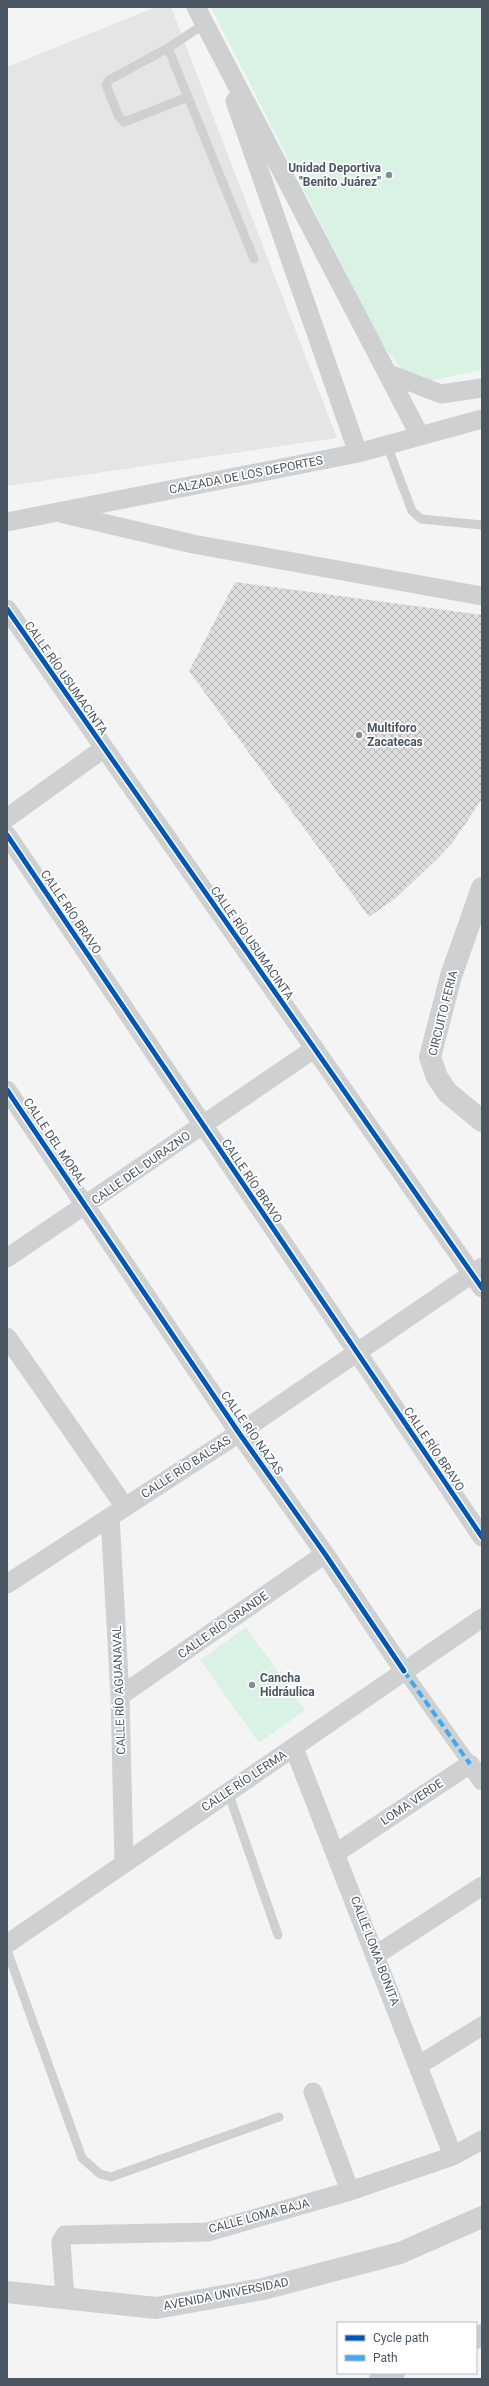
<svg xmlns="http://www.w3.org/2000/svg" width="489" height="2386" font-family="Roboto,sans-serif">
<defs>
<pattern id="building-cross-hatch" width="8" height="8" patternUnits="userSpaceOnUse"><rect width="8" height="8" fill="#ddddde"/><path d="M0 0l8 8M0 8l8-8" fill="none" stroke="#b5b6b7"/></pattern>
</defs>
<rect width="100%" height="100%" fill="#f4f4f4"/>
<!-- education -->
<path fill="#e6e5e6" d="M156,7H171L337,438L7,486V67Z"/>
<!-- park -->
<path fill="#d9f2e3" d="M211,7H482V370L418,383C403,372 392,358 381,342Z
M246,1627L305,1710L259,1743L200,1660Z"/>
<!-- building -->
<path fill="url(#building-cross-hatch)" d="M235,582L482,615V799L453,842L436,860L397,897L369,917L189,671Z"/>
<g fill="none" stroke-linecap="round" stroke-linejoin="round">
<!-- service -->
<path stroke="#ced0d2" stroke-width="9" d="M206,23L168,48L254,259
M168,48L109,80L106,85L119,117L124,122L188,97
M387,445L412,511L421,519L482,525
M228,1792L278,1935
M7,1950L82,2158L100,2174L111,2177L279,2117"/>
<!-- pedestrian -->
<path stroke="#ced0d2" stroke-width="14" d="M404,1671L470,1764"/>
<!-- minor -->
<path stroke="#ced0d2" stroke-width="19" d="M196,7L420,436
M235,101L358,453
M387,373L441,394L482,388
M64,514L193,544L482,596
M7,522L358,453L482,419
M7,609L482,1288
M7,818L103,749
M7,835L482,1537
M7,1090L239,1433L325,1554L404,1671
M7,1258L314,1049
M7,1337L125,1507
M110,1517L120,1696L124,1863
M7,1584L239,1433L482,1267
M120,1696L325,1554
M294,1748L453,2156
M336,1853L470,1764L482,1781
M7,1944L482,1618
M376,1955L482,1886
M419,2065L482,2026
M313,2092L350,2191
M65,2298L61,2242L65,2235L208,2232L350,2191L453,2156L482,2140"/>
<!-- tertiary -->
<path stroke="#ced0d2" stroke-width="22" d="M482,888L451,976L430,1057L437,1077L447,1092L482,1121
M7,2292L156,2308L263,2289L400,2253L482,2217"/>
<!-- primary -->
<path stroke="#caced1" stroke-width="22" d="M476,2338L482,2335
M380,2379L394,2373"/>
<!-- quiet -->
<path stroke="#3fa9f5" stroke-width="4" stroke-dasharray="8 4" stroke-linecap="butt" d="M404,1671L470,1764"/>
<!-- cycleway casing -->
<g stroke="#fff" stroke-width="8">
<path id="cycleway" d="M7,609L482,1288
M7,835L482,1537
M7,1090L239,1433L325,1554L404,1671"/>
</g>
<!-- cycleway -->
<use href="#cycleway" stroke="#0057b8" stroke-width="5"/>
</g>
<!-- markers -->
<g fill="#868d94" stroke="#fff" stroke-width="1.5">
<circle cx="389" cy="175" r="4"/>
<circle cx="359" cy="735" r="4"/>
<circle cx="252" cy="1685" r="4"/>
</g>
<g text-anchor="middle" stroke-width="3.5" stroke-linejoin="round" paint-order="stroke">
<!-- poi labels -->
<g font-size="12" font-weight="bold" fill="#4a5661" stroke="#fff" text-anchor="start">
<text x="381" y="172" text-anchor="end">Unidad Deportiva<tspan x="381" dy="14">"Benito Juárez"</tspan></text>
<text x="367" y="732">Multiforo<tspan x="367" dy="14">Zacatecas</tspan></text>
<text x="260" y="1682">Cancha<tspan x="260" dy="14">Hidráulica</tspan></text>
</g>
<!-- street labels -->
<g font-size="12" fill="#4a5661" stroke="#fff">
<text transform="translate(246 475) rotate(-11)" y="4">CALZADA DE LOS DEPORTES</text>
<text transform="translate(66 678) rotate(55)" y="4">CALLE RÍO USUMACINTA</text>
<text transform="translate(71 912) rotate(56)" y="4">CALLE RÍO BRAVO</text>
<text transform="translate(252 943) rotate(55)" y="4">CALLE RÍO USUMACINTA</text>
<text transform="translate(443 1013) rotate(-76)" y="4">CIRCUITO FERIA</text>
<text transform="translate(55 1142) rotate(56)" y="4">CALLE DEL MORAL</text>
<text transform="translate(141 1168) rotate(-35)" y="4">CALLE DEL DURAZNO</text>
<text transform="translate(252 1181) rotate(56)" y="4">CALLE RÍO BRAVO</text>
<text transform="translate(252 1433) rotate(55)" y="4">CALLE RÍO NAZAS</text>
<text transform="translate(434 1449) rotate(56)" y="4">CALLE RÍO BRAVO</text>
<text transform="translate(186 1467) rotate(-33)" y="4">CALLE RÍO BALSAS</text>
<text transform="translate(223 1625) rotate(-35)" y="4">CALLE RÍO GRANDE</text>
<text transform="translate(119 1690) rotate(-92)" y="4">CALLE RÍO AGUANAVAL</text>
<text transform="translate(244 1781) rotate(-34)" y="4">CALLE RÍO LERMA</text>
<text transform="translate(412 1802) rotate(-34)" y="4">LOMA VERDE</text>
<text transform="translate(375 1951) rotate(69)" y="4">CALLE LOMA BONITA</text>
<text transform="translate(259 2216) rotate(-15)" y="4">CALLE LOMA BAJA</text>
<text transform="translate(226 2294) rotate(-11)" y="4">AVENIDA UNIVERSIDAD</text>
</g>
</g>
<!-- border -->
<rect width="489" height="2386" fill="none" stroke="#4a5661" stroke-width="16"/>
<!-- legend -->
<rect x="337" y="2322" width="140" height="52" fill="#ffffff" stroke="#b7bbc0"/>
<rect x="345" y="2335" width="20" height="6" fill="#0057b8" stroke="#b7bbc0"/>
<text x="373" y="2342" font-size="12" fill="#4a5661">Cycle path</text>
<rect x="345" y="2355" width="20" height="6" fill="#3fa9f5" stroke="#b7bbc0"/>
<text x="373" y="2362" font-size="12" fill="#4a5661">Path</text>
</svg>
